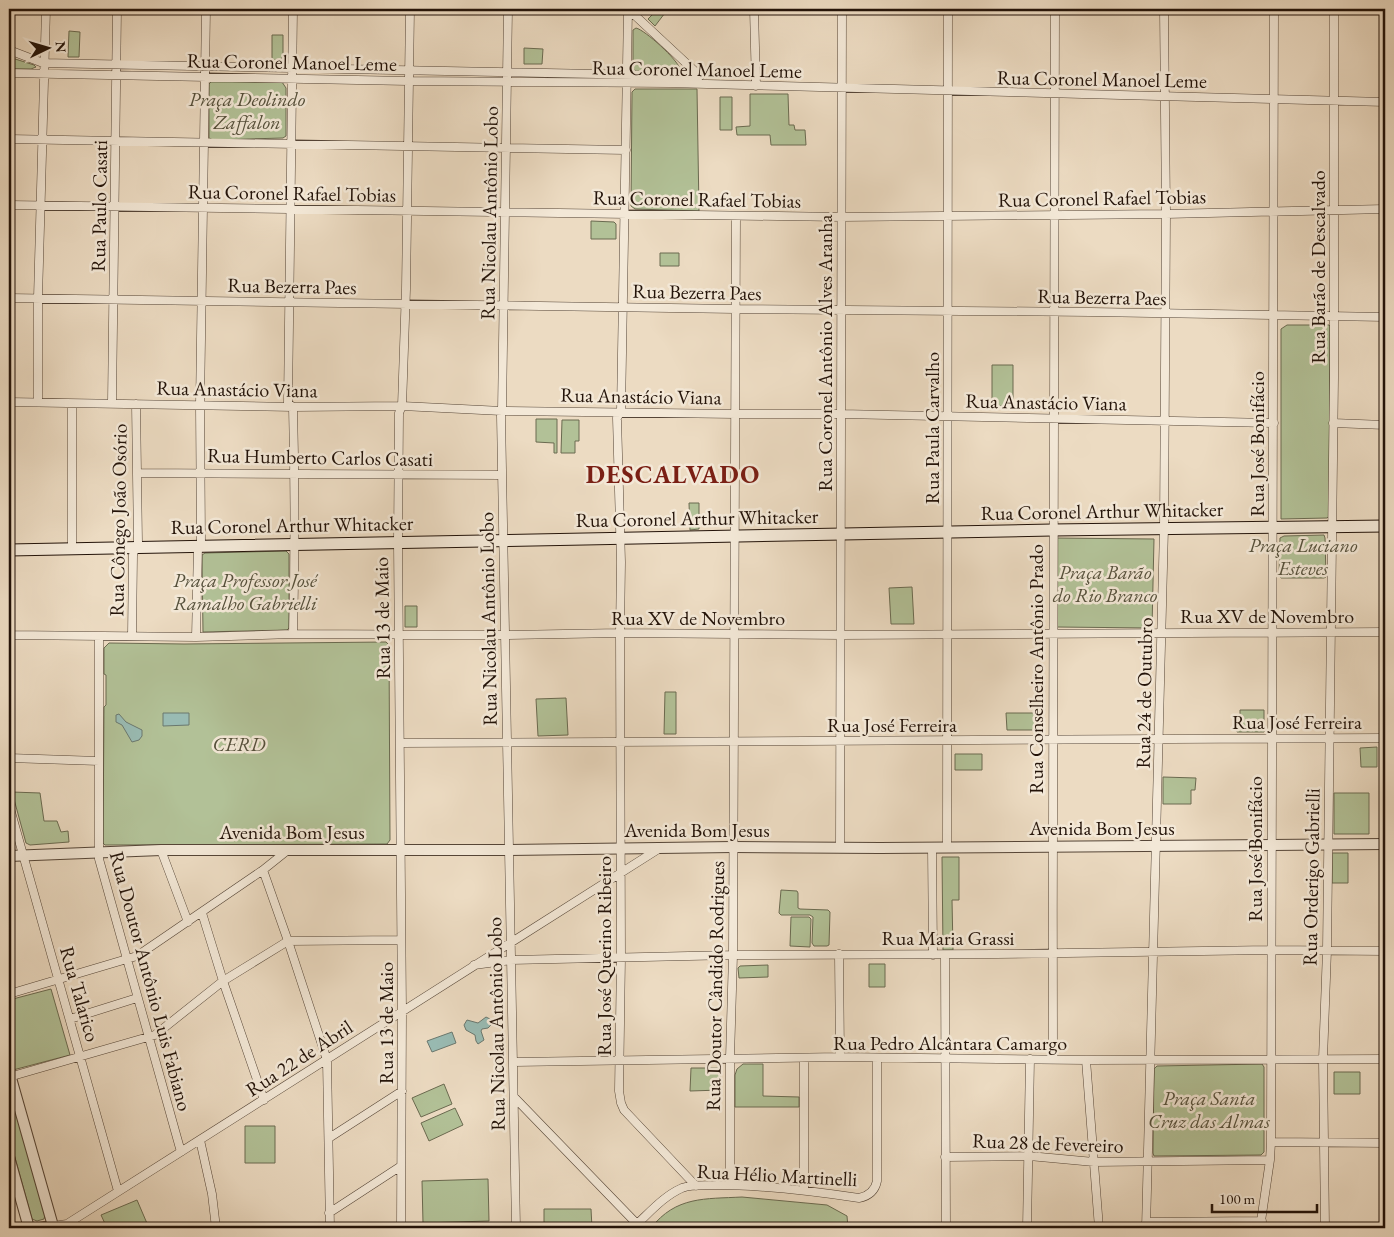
<svg xmlns="http://www.w3.org/2000/svg" width="1394" height="1237" font-family="'EB Garamond',serif">
<rect width="100%" height="100%" fill="#ecdbc2"/>
<filter id="stains"><feTurbulence type="fractalNoise" baseFrequency=".004" numOctaves="4"/><feColorMatrix values="0 0 0 0 .2 0 0 0 0 .09 0 0 0 0 .02 0 0 0 .5 -.17"/></filter>
<radialGradient id="worn" r=".72"><stop offset=".6" stop-color="#630" stop-opacity="0"/><stop offset="1" stop-color="#630" stop-opacity=".3"/></radialGradient>
<!-- green -->
<path fill="#b2c197" stroke="#6a6a50" d="M658,9H668L655,26L648,19Z
M636,28C645,30 678,60 680,69L676,72L636,71L633,69V30Z
M69,31L80,32L79,57H68Z
M272,35H283V56L280,60H272Z
M524,48L543,49L542,64H524Z
M9,57L34,65L36,67L31,69H9Z
M211,82H282L286,88V136L283,138L213,140L209,138V84Z
M635,89H697L699,211L635,209L631,206L632,92Z
M750,94H788L789,125H794L795,130H805L806,145H771L770,135H737L736,127L750,126Z
M720,97H732V130H720Z
M591,221L614,222L616,224V239H591Z
M660,253H679V266H660Z
M1287,325H1329L1330,326L1329,516L1327,518L1281,519V329Z
M992,365H1013V406H992Z
M536,419H557V453H554V443L536,442Z
M562,420H579V441H575V453H561Z
M689,503H699V529L690,530Z
M1324,535L1325,538L1326,577L1324,578H1281L1279,576L1280,538L1284,536Z
M1056,538L1154,539L1152,628L1057,627Z
M286,551L289,554V628L287,630L203,632L202,555L205,553Z
M912,587L914,624H891L889,588Z
M405,606H417V627H405Z
M386,642L389,645L390,840L387,844L105,845L103,843L104,707L106,705V675L104,674V648L109,643L184,644Z
M665,692H676V734H664Z
M566,698L568,735L538,736L536,699Z
M1240,710H1264V732H1237V721H1240Z
M1006,713H1036V730H1007Z
M1377,747V767H1361L1360,748Z
M955,754H982V770H955Z
M1163,777L1196,778L1195,790H1191V804H1163Z
M12,792L40,793L44,821H57L61,832L68,831L69,842L30,845L26,843Z
M1334,793H1369V834H1334Z
M1332,853H1348V883H1332Z
M942,857H959V900H952L953,950H943Z
M781,890L797,891L798,893V908L800,909L828,910L830,912L829,945L827,946H814L812,943L813,917L810,915H781L779,913Z
M791,917H809L811,919L810,947L790,946Z
M869,964H885V987H869Z
M768,965V977L739,978L738,968L740,966Z
M51,989L70,1055L13,1070L9,1058V1000Z
M743,1064H763V1096L799,1097V1107H735V1075L737,1069Z
M1262,1064L1264,1067V1152L1261,1155L1154,1156L1153,1153L1154,1069L1157,1066Z
M691,1068H718L720,1071L721,1090L690,1091Z
M1334,1072H1360V1094H1334Z
M444,1084L452,1104L421,1117L412,1098Z
M9,1085L45,1215L44,1219L37,1221L32,1219L9,1136Z
M455,1108L463,1125L429,1141L421,1123Z
M245,1126H275V1163H245Z
M488,1179L489,1221L423,1223L422,1181Z
M742,1197L827,1205L847,1216L848,1228H651C676,1196 705,1199 742,1197Z
M137,1200L149,1228H107L101,1215Z
M544,1209H591L592,1228H544Z"/>
<!-- water -->
<path fill="#99bbb3" stroke="#6a786f" d="M163,713H189V725L163,726Z
M119,714L126,722L142,730V736L139,740L132,742L122,725L116,722V715Z
M486,1017L490,1019L491,1025L488,1028L482,1029L481,1031L484,1040L478,1044L476,1041L475,1035L466,1030L464,1025L467,1020L478,1023Z
M452,1032L456,1043L432,1052L427,1041Z"/>
<g fill="none" stroke-linecap="round" stroke-linejoin="round">
<!-- minor casing -->
<g stroke="#554537" stroke-width="9">
<path id="minor" d="M293,9L288,403L293,407C295,483 295,558 293,634
M508,9L502,411L501,416L516,1228
M628,9L621,411L617,418L621,562L620,633L621,957L619,1091L621,1103L624,1110L696,1186
M628,9L700,76
M754,9L756,86
M9,50L43,63L699,76
M9,73L408,81L669,83L1385,102
M9,139L626,150
M9,205L841,217L1166,214L1385,209
M9,298L735,309L1091,312L1385,317
M9,402L293,407L402,406L502,411L735,414H841L1274,423
M38,402V298L46,9
M112,403L117,9
M1333,423L1385,425
M137,473L501,475
M9,497V727
M72,549V404
M10,635L196,637L293,634L505,635L620,633L841,635L1385,632
M99,636V859L181,1152
M132,636L133,555L135,548L138,543L136,404
M196,637L198,546L201,542L200,405L206,9
M400,743L1385,738
M9,758L99,761
M9,805L118,1191
M840,847L842,9
M932,847L933,955
M947,847L948,9
M161,850L188,922
M263,870L288,941L327,1060L330,1228
M202,913L223,981L264,1100
M839,954L840,1057
M945,955L946,1228
M474,965L511,960L733,955L996,954L1270,950L1385,951
M9,994L137,956L263,870L288,850
M70,1019L137,998
M1053,1059C1052,709 1055,359 1055,9
M1086,1060L1099,1228
M514,1062L840,1057L1086,1060L1385,1059
M9,1077L155,1035L223,981L288,941L401,940
M514,1097L637,1224
M329,1138L402,1091
M200,1140L212,1194L216,1228
M1271,1142L1385,1143
M945,1157L1029,1156L1094,1162L1270,1160
M730,1185V1058L733,955L736,216
M804,1190V1059
M329,1213L401,1166
M1146,1222L1262,1221
M54,1228L53,1226L67,1224L660,848
M401,1228L402,1011L398,542L399,413L402,406L406,289L410,9
M636,1228L637,1224C651,1211 664,1196 682,1188C693,1184 706,1186 717,1185C764,1185 812,1191 859,1198C869,1196 875,1191 877,1181V1059
M1027,1228L1030,1059
M1146,1228L1164,528L1166,214L1164,9
M1260,1228L1270,1160L1271,1142L1274,9
M1325,1228L1323,1059L1327,950L1334,378V9"/>
</g>
<!-- tertiary casing -->
<g stroke="#554537" stroke-width="12">
<path id="tertiary" d="M9,856L161,850H509L733,847L880,848L1385,844
M9,1071L53,1226L40,1228
M9,1157L29,1228"/>
</g>
<!-- secondary casing -->
<g stroke="#231309" stroke-width="13">
<path id="secondary" d="M9,550L1052,530L1385,526"/>
</g>
<!-- minor -->
<use href="#minor" stroke="#f3e8d7" stroke-width="8"/>
<!-- tertiary -->
<use href="#tertiary" stroke="#f3e8d7" stroke-width="10"/>
<!-- secondary -->
<use href="#secondary" stroke="#f3e8d7" stroke-width="11"/>
</g>
<g text-anchor="middle" stroke-width="5" stroke-linejoin="round" paint-order="stroke">
<!-- street labels -->
<g font-size="20" fill="#231309" stroke="#f3e8d7">
<text transform="translate(292 62) rotate(1)" y="7">Rua Coronel Manoel Leme</text>
<text transform="translate(697 69) rotate(1)" y="7">Rua Coronel Manoel Leme</text>
<text transform="translate(1102 79) rotate(1)" y="7">Rua Coronel Manoel Leme</text>
<text transform="translate(292 193) rotate(1)" y="7">Rua Coronel Rafael Tobias</text>
<text transform="translate(1102 198) rotate(-1)" y="7">Rua Coronel Rafael Tobias</text>
<text transform="translate(697 199) rotate(1)" y="7">Rua Coronel Rafael Tobias</text>
<text transform="translate(99 206) rotate(-89)" y="7">Rua Paulo Casati</text>
<text transform="translate(489 213) rotate(-89)" y="7">Rua Nicolau Antônio Lobo</text>
<text transform="translate(1318 267) rotate(-90)" y="7">Rua Barão de Descalvado</text>
<text transform="translate(292 286) rotate(1)" y="7">Rua Bezerra Paes</text>
<text transform="translate(697 292) rotate(1)" y="7">Rua Bezerra Paes</text>
<text transform="translate(1102 297) rotate(1)" y="7">Rua Bezerra Paes</text>
<text transform="translate(825 353) rotate(-90)" y="7">Rua Coronel Antônio Alves Aranha</text>
<text transform="translate(237 389) rotate(1)" y="7">Rua Anastácio Viana</text>
<text transform="translate(641 396) rotate(1)" y="7">Rua Anastácio Viana</text>
<text transform="translate(1046 402) rotate(1)" y="7">Rua Anastácio Viana</text>
<text transform="translate(932 428) rotate(-90)" y="7">Rua Paula Carvalho</text>
<text transform="translate(1257 444) rotate(-90)" y="7">Rua José Bonifácio</text>
<text transform="translate(320 457) rotate(1)" y="7">Rua Humberto Carlos Casati</text>
<text transform="translate(1102 511) rotate(-1)" y="7">Rua Coronel Arthur Whitacker</text>
<text transform="translate(697 518) rotate(-1)" y="7">Rua Coronel Arthur Whitacker</text>
<text transform="translate(118 520) rotate(-89)" y="7">Rua Cônego João Osório</text>
<text transform="translate(292 525) rotate(-1)" y="7">Rua Coronel Arthur Whitacker</text>
<text x="1267" y="623">Rua XV de Novembro</text>
<text transform="translate(382 618) rotate(-91)" y="7">Rua 13 de Maio</text>
<text x="698" y="625">Rua XV de Novembro</text>
<text transform="translate(488 619) rotate(-91)" y="7">Rua Nicolau Antônio Lobo</text>
<text transform="translate(1036 669) rotate(-90)" y="7">Rua Conselheiro Antônio Prado</text>
<text transform="translate(1144 693) rotate(-89)" y="7">Rua 24 de Outubro</text>
<text x="1297" y="729">Rua José Ferreira</text>
<text x="892" y="732">Rua José Ferreira</text>
<text x="1102" y="835">Avenida Bom Jesus</text>
<text x="697" y="837">Avenida Bom Jesus</text>
<text x="292" y="839">Avenida Bom Jesus</text>
<text transform="translate(1255 849) rotate(-90)" y="7">Rua José Bonifácio</text>
<text transform="translate(1311 877) rotate(-89)" y="7">Rua Orderigo Gabrielli</text>
<text x="948" y="945">Rua Maria Grassi</text>
<text transform="translate(604 956) rotate(-90)" y="7">Rua José Querino Ribeiro</text>
<text transform="translate(151 981) rotate(75)" y="7">Rua Doutor Antônio Luis Fabiano</text>
<text transform="translate(715 986) rotate(-89)" y="7">Rua Doutor Cândido Rodrigues</text>
<text transform="translate(80 994) rotate(74)" y="7">Rua Talarico</text>
<text transform="translate(386 1023) rotate(-90)" y="7">Rua 13 de Maio</text>
<text transform="translate(496 1024) rotate(-91)" y="7">Rua Nicolau Antônio Lobo</text>
<text x="950" y="1050">Rua Pedro Alcântara Camargo</text>
<text transform="translate(299 1058) rotate(-33)" y="7">Rua 22 de Abril</text>
<text transform="translate(1048 1143) rotate(2)" y="7">Rua 28 de Fevereiro</text>
<text transform="translate(777 1175) rotate(3)" y="7">Rua Hélio Martinelli</text>
</g>
<!-- park labels -->
<g font-size="20" font-style="italic" fill="#55503b" stroke="#f3e8d7">
<text x="247" y="106">Praça Deolindo<tspan x="247" dy="23">Zaffalon</tspan></text>
<text x="1303" y="552">Praça Luciano<tspan x="1303" dy="23">Esteves</tspan></text>
<text x="1105" y="579">Praça Barão<tspan x="1105" dy="23">do Rio Branco</tspan></text>
<text x="245" y="587">Praça Professor José<tspan x="245" dy="23">Ramalho Gabrielli</tspan></text>
<text x="239" y="751">CERD</text>
<text x="1209" y="1105">Praça Santa<tspan x="1209" dy="23">Cruz das Almas</tspan></text>
</g>
<!-- district labels -->
<g font-size="25" font-weight="bold" letter-spacing="1" fill="#7a1f14" stroke="#f3e8d7">
<text x="673" y="483">DESCALVADO</text>
</g>
</g>
<!-- margin -->
<rect width="1394" height="1237" fill="none" stroke="#ecdbc2" stroke-width="30"/>
<rect x="10" y="10" width="1374" height="1217" fill="none" stroke="#231309" stroke-width="2.5"/>
<rect x="15" y="15" width="1364" height="1207" fill="none" stroke="#231309"/>
<!-- north arrow -->
<g transform="translate(48 48) rotate(85)" stroke="#f3e8d7" stroke-width="4" paint-order="stroke">
<path d="M0-4L9 19L0 12L-9 19Z" fill="#231309"/>
<text y="-8" font-size="14" font-weight="bold" text-anchor="middle" fill="#231309">N</text>
</g>
<!-- scale -->
<path d="M1212 1204v8h105v-8" fill="none" stroke="#231309" stroke-width="2.5"/>
<text x="1219" y="1204" font-size="15" fill="#231309" stroke="#f3e8d7" stroke-width="4" paint-order="stroke">100 m</text>
<rect width="100%" height="100%" filter="url(#stains)"/>
<rect width="100%" height="100%" fill="url(#worn)"/>
</svg>
